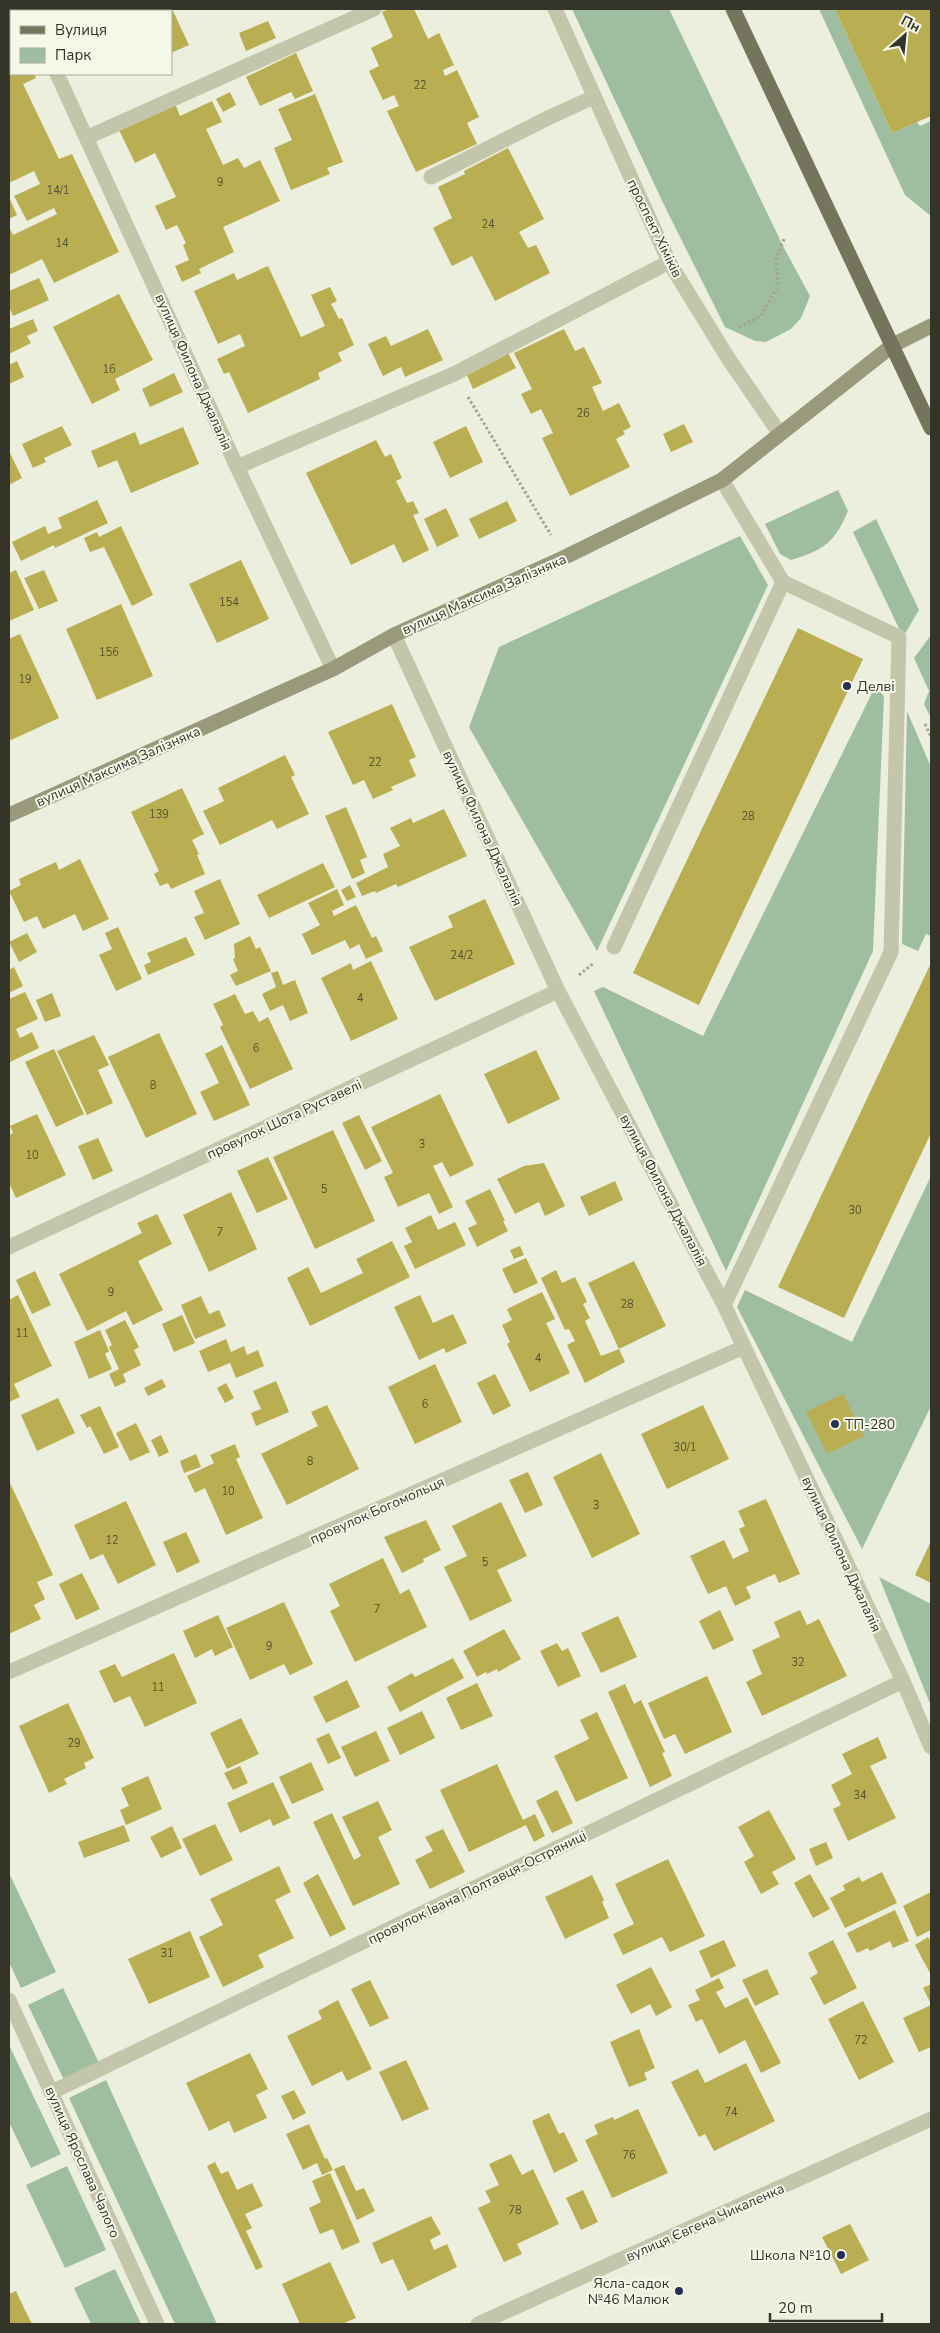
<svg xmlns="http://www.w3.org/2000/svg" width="940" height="2333" font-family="'Nunito Sans',sans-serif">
<rect width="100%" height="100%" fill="#ecefdd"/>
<!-- green -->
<path fill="#9fbd9f" d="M572,9H669L783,246L810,296L801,318L791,329L766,342L755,341L725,327L666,209Z
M819,9H835L892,133L917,122L920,126L931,121V216L905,195Z
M838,490L848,511C835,542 824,550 791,560L780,554L765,524Z
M876,519L919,610L903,637L853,532Z
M740,536L768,585L597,951L469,727L499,647Z
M931,635V718L924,704L929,691L914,658Z
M875,687L884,696L873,951L726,1271L594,991L603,987L703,1036Z
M907,711L931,767V936L926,934L918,951L902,944Z
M931,1176V1406L862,1549L737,1307L745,1290L852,1342Z
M879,1577L931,1604V1706Z
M9,1873L56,1972L21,1988L9,1962Z
M63,1988L100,2065L65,2082L28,2005Z
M9,2047H10L61,2154L31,2168L9,2122Z
M106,2080L217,2324H175L69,2098Z
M67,2166L106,2250L65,2268L26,2185Z
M115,2269L141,2324H91L74,2288Z"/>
<!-- building -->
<path fill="#b9ae52" d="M62,9H172L189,45L171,53V11H63Z
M389,9H414L428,39L439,33L454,65L443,70L445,76L457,70L479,117L467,123L477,144L416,172L387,111L399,106L394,95L383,100L369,71L379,66L371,48L393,37L382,12Z
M835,9H931V116L892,133Z
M268,21L276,38L246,51L239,33Z
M11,25V74H34L36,78L23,84L59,159L72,154L119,252L54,283L42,259L9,275V230L10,229L13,235L57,214L54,208L27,221L14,196L40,184L34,171L9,183V26Z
M296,53L313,91L295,99L291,92L260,106L246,77Z
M230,92L236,105L223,112L216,99Z
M315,94L343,162L327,168L330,174L291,190L274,148L292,140L278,109Z
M174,101L180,116L212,101L222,122L206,129L223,165L238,158L244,168L260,160L280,201L223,227L234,252L199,269L201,273L182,282L175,266L189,260L183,245L186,243L177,225L166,230L155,206L176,197L155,153L135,163L118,128Z
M508,148L544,219L519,232L528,248L536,245L550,273L495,301L472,256L452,266L433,228L452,218L438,187L465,174L464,171Z
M9,197L17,215L9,219Z
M268,266L301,337L325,326L311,295L330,287L337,301L331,304L339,319L342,318L354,345L338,353L342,361L318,373L320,379L248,413L229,372L224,374L217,359L245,346L240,334L218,344L194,291L234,273L237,280Z
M39,278L49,300L13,316L9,307V291Z
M119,294L153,360L115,379L120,390L92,404L53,327Z
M33,319L38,331L27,336L31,343L9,354V329Z
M428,329L443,360L405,377L401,367L383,376L368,344L386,336L391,346Z
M564,329L575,351L584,347L602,383L592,387L603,411L619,403L631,427L623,431L625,434L616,439L630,467L570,496L542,438L553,433L541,409L531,414L521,394L532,389L514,353Z
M507,351L516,368L473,389L466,373Z
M17,361L24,377L9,384V365Z
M174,373L183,392L150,407L142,389Z
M684,424L693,442L671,452L663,434Z
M62,426L72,445L44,458L46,462L33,468L22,444Z
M466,426L483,462L450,478L433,442Z
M183,427L199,464L131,493L117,460L98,468L91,451L135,432L140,445Z
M376,440L385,457L391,454L402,478L396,481L407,503L413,501L419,513L413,515L429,550L403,563L394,544L351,565L306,473Z
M9,451L22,478L9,485Z
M97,500L108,523L55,548L54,545L21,561L12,542L45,526L48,534L62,528L58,518Z
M507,501L517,521L479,539L469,519Z
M446,508L459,536L437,547L424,519Z
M121,526L153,595L132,606L104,547L90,552L84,538L97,532L99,537Z
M241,560L269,619L217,643L189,584Z
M16,570L34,610L9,621V573Z
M44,570L58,601L39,609L24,578Z
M121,604L153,676L97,700L66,629Z
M798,628L863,659L699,1005L633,973Z
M20,634L59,718L9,741V639Z
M392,704L416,757L409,760L416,776L391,787L393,790L373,799L364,780L353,785L328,732Z
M285,755L295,775L291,777L309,814L277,829L272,820L220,845L203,811L224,801L218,788Z
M182,788L204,834L192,840L199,854L197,855L205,874L171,889L168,883L160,886L154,874L159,871L131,812Z
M346,807L367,857L360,860L365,873L352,879L325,816Z
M444,809L467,856L398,887L396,884L376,893L375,891L362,896L356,883L388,867L383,854L400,846L390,828L411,818L413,823Z
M80,859L109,919L83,931L75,914L43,929L37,916L24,922L9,891L21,885L19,879L56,862L59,870Z
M323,863L335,887L269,918L257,895Z
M220,879L240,924L205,940L194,917L204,913L194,891Z
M350,885L356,897L347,901L341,890Z
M337,889L344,905L332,911L334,916L356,905L372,938L376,936L383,951L366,959L359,944L350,949L345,940L312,955L302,934L320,925L308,903Z
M485,899L515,964L435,1001L409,947L453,927L448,916Z
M118,927L142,979L116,991L99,955L112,949L105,933Z
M27,933L37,952L19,962L9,942Z
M250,936L256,949L260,947L271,971L236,986L230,975L238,971L233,959L235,958L234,944Z
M186,937L195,955L148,975L144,965L151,962L147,953Z
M371,961L398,1019L351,1041L321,978L351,963L353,970Z
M931,963V1133L844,1318L778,1287Z
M14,967L23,986L9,993V970Z
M278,971L283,985L295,980L308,1013L290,1021L283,1005L270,1011L262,994L276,987L271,973Z
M25,992L38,1019L16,1029L20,1038L32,1032L39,1048L10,1062L9,999Z
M52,993L61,1016L45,1022L36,1000Z
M235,994L245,1014L253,1011L259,1022L268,1017L293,1069L250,1089L220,1027L223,1025L213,1004Z
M159,1033L197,1114L146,1138L108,1057Z
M94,1035L109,1065L98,1070L113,1103L87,1115L57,1051Z
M222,1045L250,1105L214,1121L200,1092L219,1083L205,1054Z
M54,1049L84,1114L56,1127L25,1062Z
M536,1050L560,1099L508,1124L484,1074Z
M440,1094L474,1165L450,1177L442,1162L433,1166L453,1207L439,1214L429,1193L398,1207L384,1177L393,1173L371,1127Z
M37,1114L66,1175L16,1198L9,1183V1135L13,1133L10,1126Z
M359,1115L382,1161L365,1170L342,1123Z
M333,1130L375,1221L315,1249L273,1157Z
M98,1138L113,1171L93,1180L78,1146Z
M268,1157L288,1199L257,1213L237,1171Z
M544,1163L565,1206L545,1216L539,1202L515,1214L497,1179L524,1166Z
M615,1181L623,1200L589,1216L580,1197Z
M490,1189L505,1221H503L508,1231L477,1247L468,1228L477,1224L465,1201Z
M231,1192L257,1249L209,1272L183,1215Z
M157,1214L172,1244L138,1261L163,1310L133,1325L126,1311L87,1331L59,1274L142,1233L137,1223Z
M431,1215L438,1230L455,1222L466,1245L415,1269L404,1246L412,1242L405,1228Z
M392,1241L410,1277L310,1326L287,1278L308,1267L321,1293L363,1273L356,1259Z
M520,1246L524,1255L514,1259L510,1250Z
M526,1258L538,1283L514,1294L502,1269Z
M634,1261L666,1326L619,1349L588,1283Z
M556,1270L562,1283L575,1277L587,1302L583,1304L590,1318L585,1321L601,1356L619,1349L625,1362L585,1383L567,1345L575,1341L569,1329L565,1330L541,1278Z
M35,1271L51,1305L32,1314L16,1280Z
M542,1292L555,1319L546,1323L570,1373L530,1392L507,1344L510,1342L502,1325L512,1320L507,1309Z
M18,1295L52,1366L14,1384L20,1397L9,1402V1300Z
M420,1295L433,1323L453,1314L467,1343L446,1353L444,1348L419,1360L394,1307Z
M201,1296L209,1314L219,1310L226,1326L195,1339L181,1305Z
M182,1315L195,1343L174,1352L162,1324Z
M125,1320L139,1347L134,1350L141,1365L123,1374L126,1382L115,1387L109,1374L119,1369L109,1347L112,1345L105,1330Z
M100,1330L109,1351L105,1354L112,1369L89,1379L74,1342Z
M226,1339L231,1352L244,1346L247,1355L258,1350L264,1366L236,1378L230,1363L208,1372L199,1351Z
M435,1364L462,1422L415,1444L388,1387Z
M495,1374L511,1406L493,1415L477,1383Z
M162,1379L166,1387L148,1396L144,1388Z
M276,1381L289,1412L256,1426L251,1413L261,1409L253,1391Z
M226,1383L234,1398L225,1403L217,1388Z
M843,1394L864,1436L827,1454L806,1412Z
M58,1398L75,1433L37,1451L21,1415Z
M327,1405L359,1469L287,1505L261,1454L318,1426L311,1412Z
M703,1405L729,1459L667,1489L641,1434Z
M100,1406L119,1447L104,1454L90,1426L87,1428L80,1415Z
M136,1423L150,1452L130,1461L116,1433Z
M161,1435L169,1452L159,1457L151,1440Z
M235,1444L240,1457L236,1459L263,1518L226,1535L205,1488L195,1493L187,1476L214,1463L210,1455Z
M601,1453L640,1534L592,1558L553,1477Z
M196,1454L201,1467L184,1473L180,1461Z
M528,1472L543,1505L525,1513L509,1480Z
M9,1481L53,1575L37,1582L45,1599L34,1605L41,1619L9,1634Z
M766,1499L800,1574L779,1583L775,1574L746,1587L751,1598L735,1606L726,1586L708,1594L690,1556L724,1540L733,1559L749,1551L739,1529L745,1526L738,1511Z
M126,1501L156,1565L118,1584L103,1554L90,1560L74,1525Z
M501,1502L527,1556L497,1570L512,1601L470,1621L444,1567L467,1556L452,1526Z
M426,1520L441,1550L423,1559L424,1562L402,1573L384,1537Z
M186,1532L200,1562L177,1573L163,1542Z
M931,1541V1583L915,1575Z
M383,1558L400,1594L409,1589L427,1627L355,1662L330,1611L340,1606L329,1584Z
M82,1573L100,1609L76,1620L59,1584Z
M284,1602L313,1664L290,1675L284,1664L250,1680L226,1628Z
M720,1610L734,1640L713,1650L699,1621Z
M800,1610L807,1625L819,1619L847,1676L762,1716L746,1682L762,1674L752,1650L780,1637L774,1622Z
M218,1615L233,1647L215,1656L212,1649L195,1658L183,1631Z
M618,1616L637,1657L601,1673L581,1633Z
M504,1629L521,1659L498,1672L497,1669L487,1674L486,1672L477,1677L463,1651Z
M557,1643L562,1651L568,1648L581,1676L558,1687L540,1651Z
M174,1653L197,1703L145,1727L130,1696L114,1703L99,1671L115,1664L122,1677Z
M453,1658L464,1678L400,1712L387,1687L412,1673L415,1677Z
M707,1676L732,1732L685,1754L675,1734L664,1739L648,1703Z
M347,1680L360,1707L326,1723L313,1697Z
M477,1683L493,1716L461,1730L446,1698Z
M625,1684L634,1704L641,1700L665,1752L662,1753L672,1776L650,1787L608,1692Z
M68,1703L94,1758L84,1763L86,1768L64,1779L67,1784L49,1793L19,1726Z
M422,1711L435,1738L400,1755L387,1728Z
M597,1712L628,1778L576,1802L554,1756L589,1739L580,1720Z
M241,1718L259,1754L227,1769L210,1733Z
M376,1731L390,1761L355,1777L341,1747Z
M329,1733L341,1758L328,1764L316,1739Z
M878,1737L887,1758L870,1766L896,1818L848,1841L833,1809L841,1805L831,1785L852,1774L842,1754Z
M311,1762L324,1790L292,1804L279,1777Z
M497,1764L523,1820L535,1814L545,1836L534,1842L526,1825L469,1852L440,1790Z
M240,1766L248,1783L233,1790L224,1773Z
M148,1776L162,1809L126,1825L120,1810L129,1806L121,1788Z
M273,1782L290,1818L273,1826L270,1819L240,1833L227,1803Z
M557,1790L573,1823L552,1833L536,1801Z
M378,1801L392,1830L378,1837L400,1884L353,1906L313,1822L332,1813L354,1860L361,1856L342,1817Z
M769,1810L796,1859L772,1872L779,1884L761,1894L744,1862L754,1856L738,1827Z
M215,1824L233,1860L200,1876L182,1839Z
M124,1825L130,1841L84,1858L78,1842Z
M172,1826L182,1848L161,1858L150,1837Z
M443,1829L465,1872L430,1889L415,1860L433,1851L425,1837Z
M826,1842L833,1858L816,1866L809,1849Z
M668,1859L705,1936L670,1952L662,1937L623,1955L613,1934L634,1924L615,1884Z
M279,1866L291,1892L275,1900L294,1938L258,1955L264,1967L223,1987L199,1937L223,1925L210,1899Z
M882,1872L897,1903L845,1928L830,1898L845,1890L843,1885L859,1877L862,1882Z
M318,1874L346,1929L330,1937L303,1883Z
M810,1874L830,1909L813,1918L794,1883Z
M592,1875L604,1900L602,1902L609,1918L565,1939L545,1897Z
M931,1892V1930L917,1937L903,1906Z
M895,1910L909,1941L893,1948L890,1941L870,1951L868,1948L857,1953L847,1933Z
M190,1931L210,1977L149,2004L128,1959Z
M928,1937L931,1942V1975L915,1945Z
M724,1940L736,1966L711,1978L699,1951Z
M833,1940L857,1988L824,2005L810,1978L818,1973L808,1953Z
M651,1967L672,2007L656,2016L650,2004L631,2014L616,1985Z
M767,1969L779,1994L755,2006L742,1980Z
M719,1978L724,1988L716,1992L725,2008L747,1997L781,2063L761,2073L745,2040L719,2054L702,2019L696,2022L688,2005L700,2000L695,1990Z
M370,1980L389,2018L370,2027L351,1989Z
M931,1984V2004L923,1988Z
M338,2000L372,2069L347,2081L342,2071L312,2086L287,2036L322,2019L318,2011Z
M863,2001L894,2062L859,2080L828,2019Z
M931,2005V2047L919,2052L903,2018Z
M639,2029L655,2068L644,2073L647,2080L629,2087L610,2042Z
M250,2053L268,2089L256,2095L267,2118L234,2133L229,2121L209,2131L186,2083Z
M406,2060L429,2109L402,2121L379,2072Z
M746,2063L775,2121L714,2151L705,2134L699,2137L671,2082L698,2069L705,2083Z
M294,2090L306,2113L293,2120L281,2096Z
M638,2109L668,2173L612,2198L585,2140L598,2134L594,2125L613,2117L614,2120Z
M549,2113L559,2134L564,2132L578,2161L554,2173L532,2121Z
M309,2124L325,2159L327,2158L333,2170L322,2175L317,2163L303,2170L286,2134Z
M511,2154L522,2175L533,2169L559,2224L517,2244L522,2254L504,2262L478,2208L491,2202L485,2191L499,2185L489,2164Z
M215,2162L221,2174L228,2171L237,2190L252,2183L263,2206L245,2214L252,2228L246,2231L263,2267L256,2270L207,2166Z
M344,2165L356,2191L364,2188L375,2211L357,2220L334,2169Z
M330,2173L360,2242L342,2250L333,2229L320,2234L309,2208L321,2202L312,2181Z
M583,2190L598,2222L581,2230L566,2198Z
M431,2216L441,2234L430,2240L434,2250L447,2244L457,2267L408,2291L393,2259L381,2264L372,2243Z
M850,2224L869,2260L841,2274L822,2237Z
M330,2262L356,2318L342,2324H300L282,2284Z
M16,2291L24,2308L32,2324H9V2294Z"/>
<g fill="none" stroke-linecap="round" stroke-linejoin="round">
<!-- path -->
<path stroke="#a3a58a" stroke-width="3" stroke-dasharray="2.5 2.5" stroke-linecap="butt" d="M739,327L761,316L778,285L776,258L785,237
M468,397L551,535
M925,724L931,737
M579,975L594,963"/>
<!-- lane -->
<path stroke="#c3c6aa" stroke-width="15" d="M88,137L374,9
M431,177L550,117L594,97
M237,467L454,374L669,262
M722,480L783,582L899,637L891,952L724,1305
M614,947L783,582"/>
<!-- street -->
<path stroke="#c3c6aa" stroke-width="15" d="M26,9L27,11
M555,9L669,262L728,358L780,434
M57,74L237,467L333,669
M394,635L558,991L724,1305L903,1681L931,1747
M9,1247L558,991
M9,1672L744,1347
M9,2000L157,2324
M52,2092L903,1681
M478,2324L931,2119"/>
<!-- secondary -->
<path stroke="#99997c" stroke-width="15" d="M9,815L333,669L394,635L563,558L722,480L893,345L931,326"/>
<!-- primary -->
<path stroke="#75745c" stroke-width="15" d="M733,9L931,428"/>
</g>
<!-- markers -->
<g fill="#233051" stroke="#f5f7e9" stroke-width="2">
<circle cx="847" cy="686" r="5"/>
<circle cx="835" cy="1424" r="5"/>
<circle cx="841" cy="2255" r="5"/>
<circle cx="679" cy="2291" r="5"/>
</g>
<g text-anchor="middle" stroke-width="4" stroke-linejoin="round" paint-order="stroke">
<!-- number labels -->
<g font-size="11" fill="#555233">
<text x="420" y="89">22</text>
<text x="220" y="186">9</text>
<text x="58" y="194">14/1</text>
<text x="488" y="228">24</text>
<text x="62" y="247">14</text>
<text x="109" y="373">16</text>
<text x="583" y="417">26</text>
<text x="229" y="606">154</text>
<text x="109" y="656">156</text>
<text x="25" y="683">19</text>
<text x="375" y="766">22</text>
<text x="159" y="818">139</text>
<text x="748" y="820">28</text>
<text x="462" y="959">24/2</text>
<text x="360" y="1002">4</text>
<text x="256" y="1052">6</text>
<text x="153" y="1089">8</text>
<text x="422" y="1148">3</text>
<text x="32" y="1159">10</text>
<text x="324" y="1193">5</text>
<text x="855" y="1214">30</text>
<text x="220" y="1236">7</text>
<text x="111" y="1296">9</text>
<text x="627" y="1308">28</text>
<text x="22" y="1337">11</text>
<text x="538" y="1362">4</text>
<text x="425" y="1408">6</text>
<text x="685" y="1451">30/1</text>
<text x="310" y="1465">8</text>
<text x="228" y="1495">10</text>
<text x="596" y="1509">3</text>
<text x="112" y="1544">12</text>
<text x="485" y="1566">5</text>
<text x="377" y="1613">7</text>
<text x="269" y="1650">9</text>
<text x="798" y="1666">32</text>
<text x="158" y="1691">11</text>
<text x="74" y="1747">29</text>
<text x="860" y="1799">34</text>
<text x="167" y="1957">31</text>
<text x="861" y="2044">72</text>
<text x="731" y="2116">74</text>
<text x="629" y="2159">76</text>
<text x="515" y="2214">78</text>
</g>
<!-- street labels -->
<g font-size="14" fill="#343429" stroke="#f5f7e9">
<text transform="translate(655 228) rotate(64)" y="5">проспект Хіміків</text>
<text transform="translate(194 372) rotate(66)" y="5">вулиця Филона Джалалія</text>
<text transform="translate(484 594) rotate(-24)" y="5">вулиця Максима Залізняка</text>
<text transform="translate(118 766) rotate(-24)" y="5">вулиця Максима Залізняка</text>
<text transform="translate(483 828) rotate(65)" y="5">вулиця Филона Джалалія</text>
<text transform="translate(284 1119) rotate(-25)" y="5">провулок Шота Руставелі</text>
<text transform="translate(664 1190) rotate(62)" y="5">вулиця Филона Джалалія</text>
<text transform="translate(377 1510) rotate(-24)" y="5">провулок Богомольця</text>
<text transform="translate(842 1554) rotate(65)" y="5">вулиця Филона Джалалія</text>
<text transform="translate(477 1887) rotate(-26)" y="5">провулок Івана Полтавця-Остряниці</text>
<text transform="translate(83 2162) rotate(66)" y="5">вулиця Ярослава Чалого</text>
<text transform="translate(705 2222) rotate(-24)" y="5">вулиця Євгена Чикаленка</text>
</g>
<!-- poi labels -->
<g font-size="14" fill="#343429" stroke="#f5f7e9" text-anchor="start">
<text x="857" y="691">Делві</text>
<text x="845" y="1429">ТП-280</text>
<text x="831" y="2260" text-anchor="end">Школа №10</text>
<text x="669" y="2288" text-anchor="end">Ясла-садок<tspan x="669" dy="16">№46 Малюк</tspan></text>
</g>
</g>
<!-- border -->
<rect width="940" height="2333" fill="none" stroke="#343429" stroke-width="20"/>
<!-- legend -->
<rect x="10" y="10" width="162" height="65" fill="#f5f7e9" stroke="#a8a99c"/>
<rect x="20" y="26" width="25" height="8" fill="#75745c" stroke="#a8a99c"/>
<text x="55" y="35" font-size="15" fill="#343429">Вулиця</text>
<rect x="20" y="48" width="25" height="15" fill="#9fbd9f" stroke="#a8a99c"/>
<text x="55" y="60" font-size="15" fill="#343429">Парк</text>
<!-- north arrow -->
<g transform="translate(905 35) rotate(27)" stroke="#f5f7e9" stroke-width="4" paint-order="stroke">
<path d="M0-4L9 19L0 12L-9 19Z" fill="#343429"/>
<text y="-8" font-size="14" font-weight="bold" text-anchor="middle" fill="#343429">Пн</text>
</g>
<!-- scale -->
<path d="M770 2313v8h112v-8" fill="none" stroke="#343429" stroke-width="2.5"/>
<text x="778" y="2313" font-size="15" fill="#343429" stroke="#f5f7e9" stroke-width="4" paint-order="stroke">20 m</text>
</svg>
